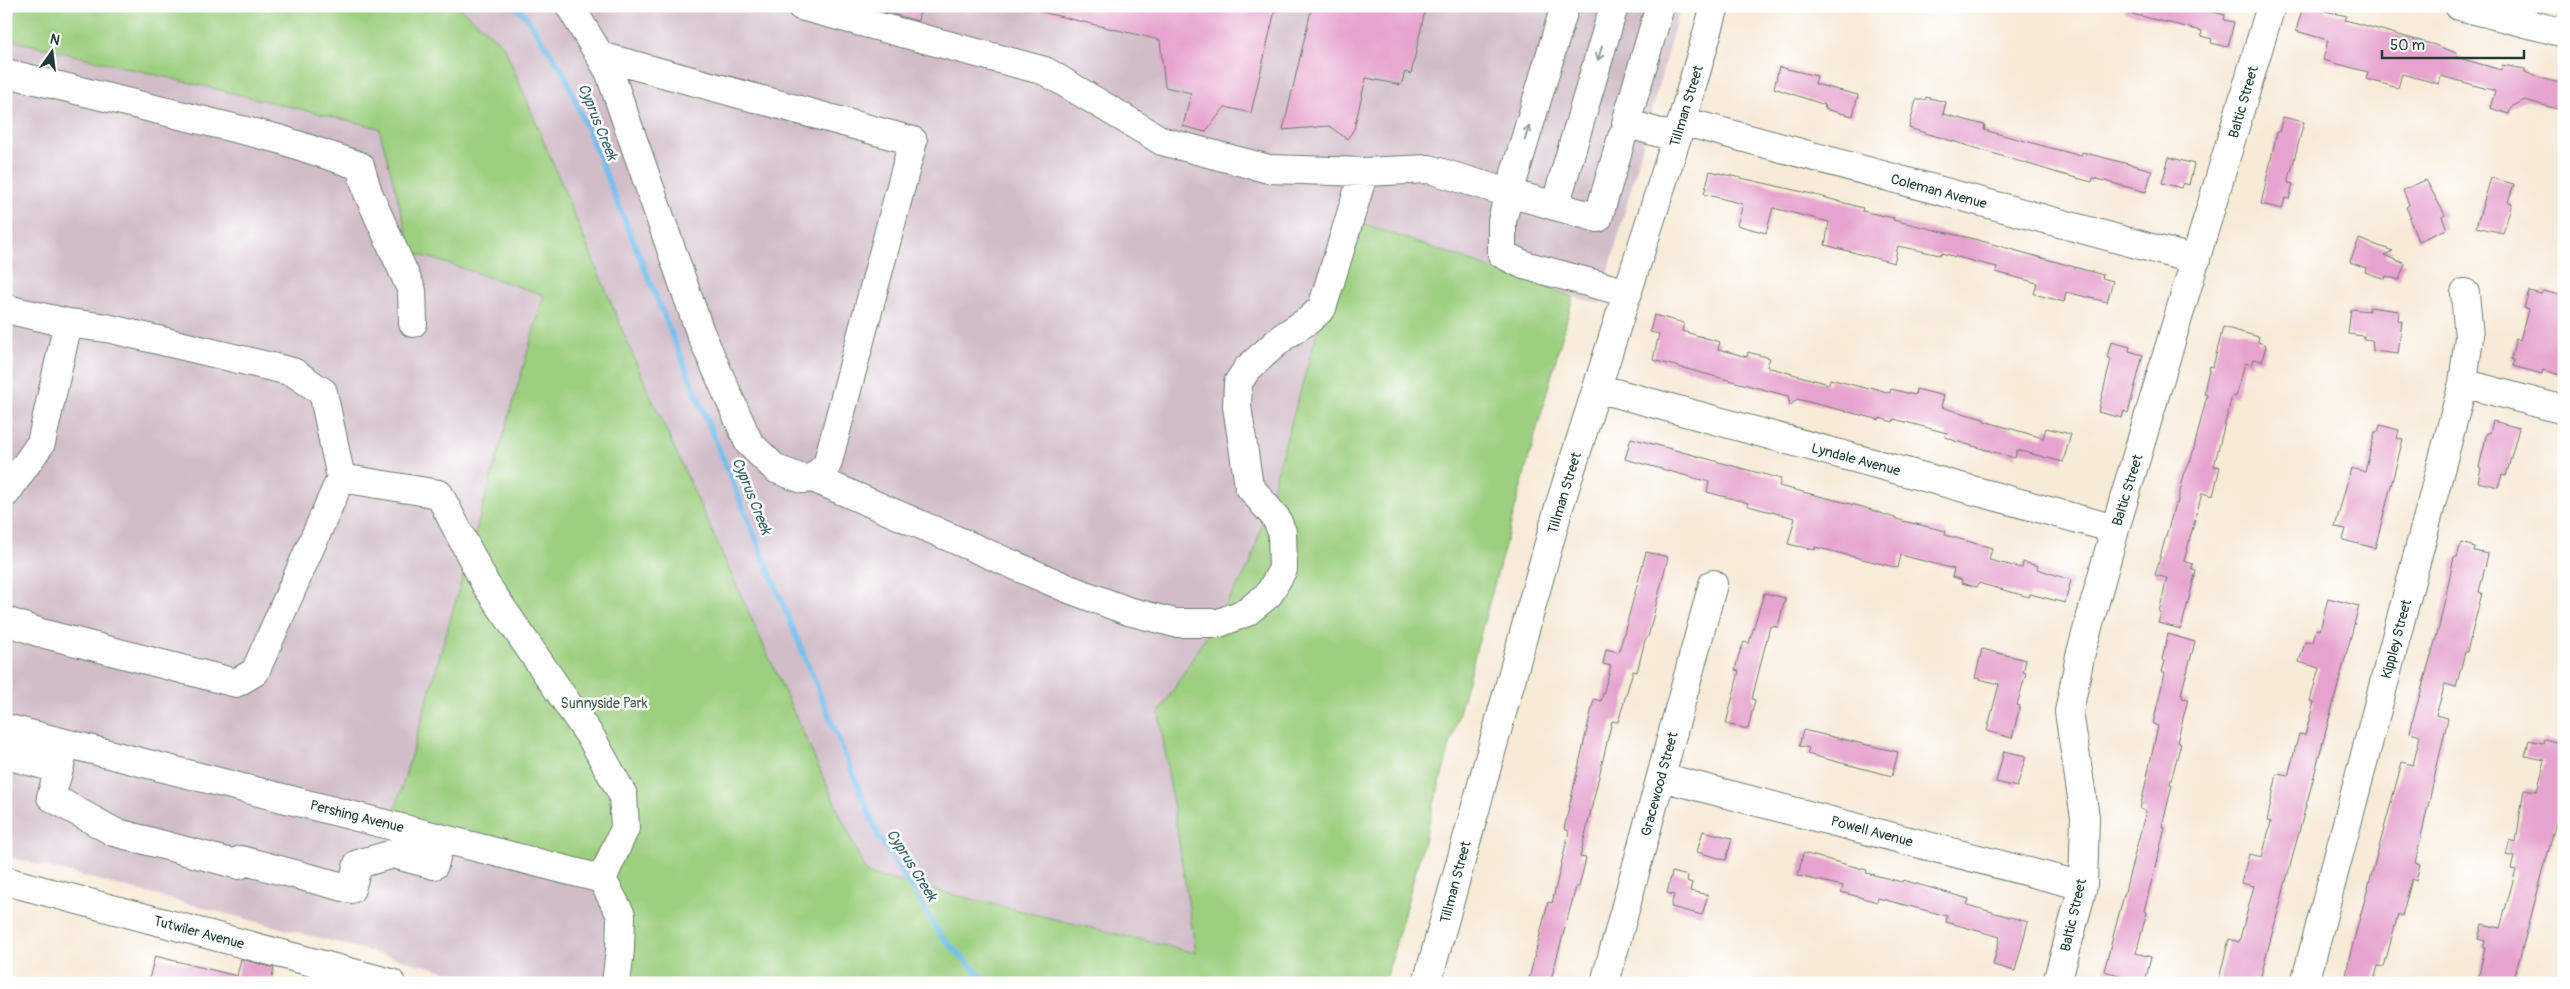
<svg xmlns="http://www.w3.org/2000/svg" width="2570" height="989" font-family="Pangolin,sans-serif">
<rect width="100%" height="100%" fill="#fff"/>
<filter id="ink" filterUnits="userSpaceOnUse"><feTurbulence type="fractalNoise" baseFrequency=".02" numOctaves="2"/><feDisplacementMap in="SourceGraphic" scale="10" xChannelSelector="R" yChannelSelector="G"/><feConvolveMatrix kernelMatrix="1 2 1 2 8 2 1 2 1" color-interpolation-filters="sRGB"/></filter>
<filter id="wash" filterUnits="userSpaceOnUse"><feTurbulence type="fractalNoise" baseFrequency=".0096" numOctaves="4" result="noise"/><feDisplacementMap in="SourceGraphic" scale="20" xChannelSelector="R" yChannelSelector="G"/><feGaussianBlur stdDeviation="1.12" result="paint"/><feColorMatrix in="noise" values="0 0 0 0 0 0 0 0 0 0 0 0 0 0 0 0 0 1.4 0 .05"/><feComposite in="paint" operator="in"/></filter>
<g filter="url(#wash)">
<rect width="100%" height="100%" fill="#f7ead7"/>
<!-- industrial -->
<path fill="#d1bdc8" d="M6,6H1680L1600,304L1573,297L1385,983H491L6,856Z"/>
<!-- green -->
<path fill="#9ccf7f" stroke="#5e865a" d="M6,6H458L504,46L639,370L867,874L1196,953L1159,713L1250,565L1350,219L1573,297L1385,983H617L602,879L391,825L544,295L412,252L379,128L6,39Z"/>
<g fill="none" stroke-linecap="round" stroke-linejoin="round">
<!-- stream -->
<path stroke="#76bfee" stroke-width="5.5" d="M514,6L525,15L564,73L879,837L942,937L988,983"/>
</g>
<g id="blocks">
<!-- building -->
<path fill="#e6a3cd" d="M863,6H921L918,21Z
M1042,6H1276L1251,113L1225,107L1205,132L1183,126L1191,93L1165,87L1160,40L1041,12Z
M1312,6H1426L1411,74L1405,72L1401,85L1366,78L1354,129L1347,139L1329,126L1283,130Z
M2125,6H2189L2225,15L2224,20L2234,22L2228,47L2211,43L2212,39L2201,36L2202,31L2124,12Z
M2303,6H2326L2325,11L2347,16L2345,20L2435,45L2457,53L2456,57L2501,70L2502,65L2525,69V72L2540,78L2560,83L2559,87L2564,88V111L2525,100L2511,107L2509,114L2490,108L2495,91L2441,76L2439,84L2402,74L2398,88L2366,79L2368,72L2323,60L2328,40L2296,31Z
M1779,67L1817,76L1815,84L1858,95L1853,116L1824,109L1825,105L1774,88Z
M1926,97L1946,102L1943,114L1985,125L1984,130L2081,156L2082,152L2152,170L2146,192L2093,178L2092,182L2061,174L1909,128L1916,100H1925Z
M2283,117L2304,122L2288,183L2293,184L2289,199L2285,198L2282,209L2261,204L2277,132H2279Z
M2169,157L2194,164L2189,185L2183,183L2181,188L2162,183Z
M1710,171L1812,194L1863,208L1862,211L1894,218L1893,220L1978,240L2103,275L2102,278L2113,281L2107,302L2066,292L2064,302L2034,294L2037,283L1996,272L1997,267L1941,253L1940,255L1898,246L1894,263L1825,245L1829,222L1773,208L1766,233L1737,225L1743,204L1704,194Z
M2491,178L2514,184L2508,202L2512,203L2503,233L2476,227Z
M2426,180L2445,215L2442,217L2447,229L2418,241L2409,218H2411L2406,207L2409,205L2403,190Z
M2359,239L2393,251L2384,255L2405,264L2399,280L2386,276L2385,279L2365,272L2366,268L2350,262Z
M2529,291L2541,294L2543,291L2564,296V361L2560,375L2543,370L2542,374L2513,366L2514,360L2511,359L2516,338L2520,340L2528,309L2524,308Z
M2369,307L2399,311L2398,320L2402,321L2398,354L2373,351L2372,340L2364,339V336L2348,334L2351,309L2369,311Z
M1654,315L1684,323L1682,331L1720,342L1718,349L1747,357L1748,352L1770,358L1767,367L1829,384L1830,379L1869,389L1870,387L1890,393L1891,389L1915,395L1916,389L1944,396L1941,407L1984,419V421L2043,438L2046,428L2071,434L2063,462L2017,450L2015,458L1955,441L1946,437L1947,433L1894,419L1893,422L1880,418V420L1797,399L1790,406L1788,396L1653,360L1659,334L1650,332Z
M2223,327L2259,337L2258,342L2266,345L2262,361L2253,359L2251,365L2245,363L2236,397L2232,396L2214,466L2220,467L2213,496L2202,493L2184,561L2193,564L2191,569L2196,571L2181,629L2158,623L2161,613L2159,612L2167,578L2155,575L2175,504H2177L2184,475L2191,460L2207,395L2204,394L2206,382L2210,366L2213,367Z
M2111,342L2130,347L2129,351L2143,355L2128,413L2124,411L2122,418L2098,412L2111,359L2107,357Z
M2493,421L2519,428L2506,476L2502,475L2498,487L2478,482L2481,468L2479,467L2487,433H2490Z
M2380,425L2399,430L2397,438L2403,439L2375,548L2343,540L2346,529L2335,527L2351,468L2365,472L2375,432H2378Z
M1631,438L1781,479L1779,486L1863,507L1903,521L1946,531L1945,535L1992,548L1989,560L2022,568L2023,562L2038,566L2037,569L2071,580L2065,603L2030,594L2029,597L1978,583L1977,587L1961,583L1962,580L1952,577L1954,569L1901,555L1898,568L1815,547V550L1788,544L1795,518L1752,507L1747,505L1748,503L1707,492L1709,482L1625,459Z
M2461,543L2475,547L2474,551L2488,554L2479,592L2482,593L2467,652H2465L2456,687L2445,684L2436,715L2448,718L2415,863L2420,864L2416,881L2412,879L2402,916L2398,914L2384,967L2378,966L2373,983H2345L2349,958L2402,762L2413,765L2420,736L2410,733L2413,719L2439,627L2454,557H2457Z
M1646,552L1668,557L1648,637L1645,640L1637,672L1633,671L1618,722L1612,721L1580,857L1586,858L1579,887H1576L1550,983H1528L1548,902L1552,903L1569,831L1564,829L1594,699L1601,701L1611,666L1603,664L1606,649L1619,652Z
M1764,593L1785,598L1778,627L1770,626L1752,699L1755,700L1748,729L1726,724L1739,671L1735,670L1739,654L1744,642L1749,643Z
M2328,598L2359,606L2259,983H2218L2229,939L2239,942L2254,886L2241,883L2249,854L2262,857L2271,822L2267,821L2277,774L2288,776L2299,734L2305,735L2314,702L2310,701L2319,668L2299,662L2305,642L2313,643L2316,629L2320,630Z
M2168,634L2195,642L2181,694H2183L2182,698L2188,699L2177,742L2181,743L2170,784L2172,785L2162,827L2165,828L2144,911L2147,912L2136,953L2151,957L2145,982L2104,971L2146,811L2140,809L2158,726L2153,724L2165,672H2162L2165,661L2162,660Z
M1982,649L2026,660L2023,672L2026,673L2017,705L2020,706L2012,738L1987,731L1999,684L1975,678Z
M1803,730L1898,752L1892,776L1807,754L1809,748L1799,746Z
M2544,739L2564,744V825L2556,823L2513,983H2477L2485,948H2483L2485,941L2478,939L2482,924L2500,928L2516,870L2511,869L2514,857L2506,855L2510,840L2516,842L2524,789L2537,791L2545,760L2525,756L2529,740L2543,743Z
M2004,751L2026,756L2017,787L1996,782Z
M1703,831L1732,838L1726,860L1697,852Z
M1803,853L1867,870L1866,873L1902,882L1903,880L1969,899L1967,905L2028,922L2015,971L1993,965L2000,937L1946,922L1947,916L1878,898L1877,902L1841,892L1843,886L1798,876Z
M1672,872L1688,876L1687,881L1692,883L1690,891L1708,895L1702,915L1671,907L1674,895L1667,893Z
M155,956L237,976L241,959L274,968L271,983H148Z"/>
</g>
</g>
<g filter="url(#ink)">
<use href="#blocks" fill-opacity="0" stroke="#6b7a6d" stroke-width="1"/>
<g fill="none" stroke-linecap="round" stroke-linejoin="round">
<!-- minor casing -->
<g stroke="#6b7a6d" stroke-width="30">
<path id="minor" d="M570,6L609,71L700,332L749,443L776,469L803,479L813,478L827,465L913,141L600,56
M801,6L1045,71L1162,141L1269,169L1364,172L1429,169L1509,193L1502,221V254L1524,265L1628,293
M1565,6L1509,193L1598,218L1622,137
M1660,6L1626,123L1677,138
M2459,6L2564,33
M6,73L279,139L360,166L368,193L412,291L413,323
M1682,121L2196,260
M1555,206L1614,6
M6,309L68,323
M2463,383L2564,410
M1597,388L2115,529
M341,478L439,494L486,585L592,739L623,795L625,828L602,879
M813,478L1069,589L1128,611L1175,623H1219L1247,612L1269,594L1283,569L1282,532L1276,518L1249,486L1237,406L1238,383L1247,369L1283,337L1309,320L1322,308L1364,172
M6,493L41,443L68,323L107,328L293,372L323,392L341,478L255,672L236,683L41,633L6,621
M6,728L602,879L621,915L620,950L616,983
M6,755L59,769L64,750
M59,769L51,797L114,832L239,865L241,860L351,889L358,864L393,854L434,865L441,838
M1661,777L2083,886
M6,881L391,983
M1427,983L1559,507L1682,121L1715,6
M1605,983L1713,584
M2057,983L2083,886L2085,817L2069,712L2080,656L2115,529L2271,6
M2305,983L2463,383L2469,337L2465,293"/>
</g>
<!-- minor -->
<use href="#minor" stroke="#fff" stroke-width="28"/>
</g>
<!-- one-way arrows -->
<defs><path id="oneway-shaft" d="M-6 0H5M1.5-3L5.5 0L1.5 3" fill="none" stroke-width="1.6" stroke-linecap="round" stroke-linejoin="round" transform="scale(1.25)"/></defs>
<g stroke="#8f9e9a">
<use href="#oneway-shaft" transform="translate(1600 53) rotate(107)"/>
<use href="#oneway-shaft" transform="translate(1527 133) rotate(-73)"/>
</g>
</g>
<g text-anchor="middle" stroke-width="5" stroke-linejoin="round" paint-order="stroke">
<!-- street labels -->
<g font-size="14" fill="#1f3d34" stroke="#fff">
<text transform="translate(2243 102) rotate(-74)" y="5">Baltic Street</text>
<text transform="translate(1686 106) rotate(-73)" y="5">Tillman Street</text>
<text transform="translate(1939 191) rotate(15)" y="5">Coleman Avenue</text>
<text transform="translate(1856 459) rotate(15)" y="5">Lyndale Avenue</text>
<text transform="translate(2127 490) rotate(-73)" y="5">Baltic Street</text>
<text transform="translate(1564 493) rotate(-73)" y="5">Tillman Street</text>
<text transform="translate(2396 639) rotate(-75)" y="5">Kippley Street</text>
<text transform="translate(1659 784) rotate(-75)" y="5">Gracewood Street</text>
<text transform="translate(357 816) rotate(14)" y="5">Pershing Avenue</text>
<text transform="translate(1872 831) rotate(15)" y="5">Powell Avenue</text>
<text transform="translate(1455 882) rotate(-75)" y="5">Tillman Street</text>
<text transform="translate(2073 915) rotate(-77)" y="5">Baltic Street</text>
<text transform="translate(199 932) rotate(15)" y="5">Tutwiler Avenue</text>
</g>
<!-- park labels -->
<g font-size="14" fill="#3e6247" stroke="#fff">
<text x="604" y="708">Sunnyside Park</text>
</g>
<!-- water labels -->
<g font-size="15" font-style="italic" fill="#39646c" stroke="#fff">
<text transform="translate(598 122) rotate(68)" y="5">Cyprus Creek</text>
<text transform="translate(752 496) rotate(68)" y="5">Cyprus Creek</text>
<text transform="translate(912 865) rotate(58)" y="5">Cyprus Creek</text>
</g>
</g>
<!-- margin -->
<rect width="2570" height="989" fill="none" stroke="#fff" stroke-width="25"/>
<!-- north arrow -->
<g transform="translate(52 52) rotate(14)" stroke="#ffffff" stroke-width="4" paint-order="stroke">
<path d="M0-4L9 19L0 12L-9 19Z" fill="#1f3d34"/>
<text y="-8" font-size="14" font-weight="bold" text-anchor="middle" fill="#1f3d34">N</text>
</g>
<!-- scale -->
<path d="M2382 50v8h142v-8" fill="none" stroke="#1f3d34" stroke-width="2.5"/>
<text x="2390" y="50" font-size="15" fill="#1f3d34" stroke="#ffffff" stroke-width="4" paint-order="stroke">50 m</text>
</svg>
